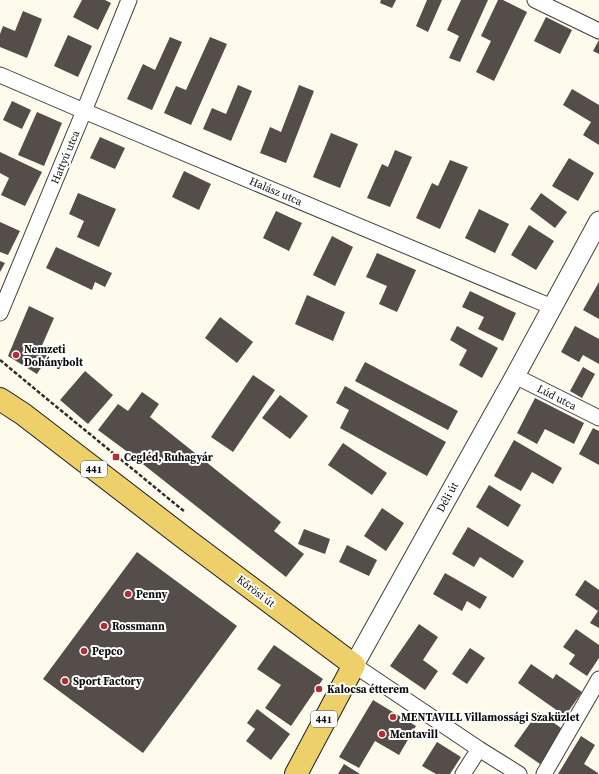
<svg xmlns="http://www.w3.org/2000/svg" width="599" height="774" font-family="'Source Serif 4',serif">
<rect width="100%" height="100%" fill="#fefaec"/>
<!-- building -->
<path fill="#544d49" d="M82,0H105L111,3L98,30L73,17Z
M381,0H396L392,8L380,3Z
M427,0H442L428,32L416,26Z
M461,0H488L460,62L449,58L459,36L447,30Z
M498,0H503L527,12L494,81L476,72L491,41L481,36Z
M23,11L42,19L27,58L0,47V34L3,26L15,31Z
M546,17L572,30L560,54L534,41Z
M68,35L92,46L78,77L54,66Z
M170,37L182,42L152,110L127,99L143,64L155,70Z
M210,37L227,44L191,125L164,113L176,86L186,90Z
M599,40V54L593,51Z
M238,85L252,91L231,141L203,129L212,108L226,114Z
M299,85L314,91L286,163L260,153L270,127L281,132Z
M572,89L599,105V145L583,135L591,122L563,105Z
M12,101L31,110L22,129L3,120Z
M37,112L62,123L44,166L18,155Z
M331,133L358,144L340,188L313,177Z
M100,137L125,148L115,169L90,158Z
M395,150L412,157L390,207L367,198L382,164L388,167Z
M0,152L42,172L25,206L1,195L9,178L0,173Z
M569,158L594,173L578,201L552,186Z
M450,160L468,167L440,229L416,218L432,183L438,186Z
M184,171L211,184L199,210L172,197Z
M78,193L116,209L99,247L77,237L84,221L69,214Z
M541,193L567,212L555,228L530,209Z
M479,209L509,224L495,253L465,238Z
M276,211L302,223L289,251L263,238Z
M0,222L20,231L8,255L0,252Z
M529,225L554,241L536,270L511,255Z
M332,236L353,247L335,286L313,275Z
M56,247L112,273L105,287L95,282L92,290L46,268Z
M377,253L416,270L397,312L379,304L387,286L366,277Z
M0,261L5,263L0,272Z
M599,282V319L583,310Z
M470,291L516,313L503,341L478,329L484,317L462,307Z
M307,295L345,312L333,341L295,324Z
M29,306L54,318L40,350L49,355L37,374L8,356Z
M220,317L253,342L237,363L205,338Z
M457,326L498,348L482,378L459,365L467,350L450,340Z
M575,326L599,339V364L583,355L579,362L561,352Z
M365,362L458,411L448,430L355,381Z
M583,367L595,374L582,398L570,391Z
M85,371L113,395L88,424L60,400Z
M253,375L275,390L233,452L211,437Z
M345,386L446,442L427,476L340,428L349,410L336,403Z
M142,392L159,404L150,417L281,522L274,531L304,554L286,577L125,450L98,430L118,404L128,411Z
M280,395L308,416L290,439L262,418Z
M535,398L584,423L574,444L545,429L537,444L517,433Z
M593,428L599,431V465L579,454Z
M514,440L562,468L553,484L532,472L521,491L494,476Z
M343,443L387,473L372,495L328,465Z
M489,485L521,505L508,527L476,507Z
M382,508L404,523L386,551L364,536Z
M468,527L524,561L513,578L480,557L474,567L452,554Z
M304,529L330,539L325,554L298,544Z
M347,545L377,560L369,576L339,562Z
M137,552L237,626L143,753L43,679Z
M445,573L487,597L480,609L467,601L462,611L433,594Z
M585,580L599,590V628L590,623L598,611L575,595Z
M419,624L438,637L423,660L438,671L425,690L390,666Z
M576,629L599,645V658L587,676L569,664L575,655L563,647Z
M274,645L323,679L291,726L265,708L281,685L257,669Z
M470,648L485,658L467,684L452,674Z
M531,664L553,679L556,674L582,692L565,716L518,683Z
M373,700L416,726L399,755L375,741L359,768L339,757Z
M257,709L290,734L271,760L246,741L255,729L247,723Z
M538,712L564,730L540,764L514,746Z
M581,736L595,745L584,764L598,773V774H558Z
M437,742L461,757L450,774H436L422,766Z
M344,764L360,774H338Z"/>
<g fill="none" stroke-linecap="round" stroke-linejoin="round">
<!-- minor casing -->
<g stroke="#3f3f3f" stroke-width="17">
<path id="minor" d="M535,0L599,31
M0,75L84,111L552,307
M0,313L84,111L129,0
M515,376L599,418
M354,665L479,749L519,774
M463,774L479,749
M544,774L599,679"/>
</g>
<!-- tertiary casing -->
<g stroke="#3f3f3f" stroke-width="21">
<path id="tertiary" d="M354,665L515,376L599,221"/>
</g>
<!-- primary casing -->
<g stroke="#1d1d1d" stroke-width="24">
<path id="primary" d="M0,399L23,414L187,540L354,665L296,774"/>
</g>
<!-- path -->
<path stroke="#2e2e2e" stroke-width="2.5" stroke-dasharray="4 2" stroke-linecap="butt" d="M0,360L47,399L185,512"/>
<!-- minor -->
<use href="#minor" stroke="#fff" stroke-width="15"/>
<!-- tertiary -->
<use href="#tertiary" stroke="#fff" stroke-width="19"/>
<!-- primary -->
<use href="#primary" stroke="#eed06b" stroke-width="22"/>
</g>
<!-- markers -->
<g fill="#b12f33" stroke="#fff" stroke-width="1.5">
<circle cx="16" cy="355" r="4"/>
<rect x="112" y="453" width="8" height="8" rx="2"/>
<circle cx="128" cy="594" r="4"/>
<circle cx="104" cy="626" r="4"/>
<circle cx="84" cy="651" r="4"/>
<circle cx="65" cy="681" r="4"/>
<circle cx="319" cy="689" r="4"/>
<circle cx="393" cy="717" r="4"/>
<circle cx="382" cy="734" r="4"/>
</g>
<g text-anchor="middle" stroke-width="4" stroke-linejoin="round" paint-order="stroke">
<!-- shield labels -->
<g fill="#fff" stroke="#555" stroke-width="1">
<rect x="81" y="461" width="26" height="16" rx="3"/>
<rect x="311" y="711" width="26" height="16" rx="3"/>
</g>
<g font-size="10" font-weight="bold" fill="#0c0c0c">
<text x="94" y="473">441</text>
<text x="324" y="723">441</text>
</g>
<!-- street labels -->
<g font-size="11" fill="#0c0c0c" stroke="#fff">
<text transform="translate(65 157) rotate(-67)" y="4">Hattyú utca</text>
<text transform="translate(276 191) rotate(23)" y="4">Halász utca</text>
<text transform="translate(557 397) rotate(27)" y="4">Lúd utca</text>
<text transform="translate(447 497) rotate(-61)" y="4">Déli út</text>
<text transform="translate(256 591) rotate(37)" y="4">Kőrösi út</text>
</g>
<!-- poi labels -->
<g font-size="11" font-weight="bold" fill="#0c0c0c" stroke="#fff" text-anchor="start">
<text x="24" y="353">Nemzeti<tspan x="24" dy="13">Dohánybolt</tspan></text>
<text x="124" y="461">Cegléd, Ruhagyár</text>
<text x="136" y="598">Penny</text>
<text x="112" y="630">Rossmann</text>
<text x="92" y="655">Pepco</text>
<text x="73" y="685">Sport Factory</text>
<text x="327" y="693">Kalocsa étterem</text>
<text x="401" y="721">MENTAVILL Villamossági Szaküzlet</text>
<text x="390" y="738">Mentavill</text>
</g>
</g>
</svg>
